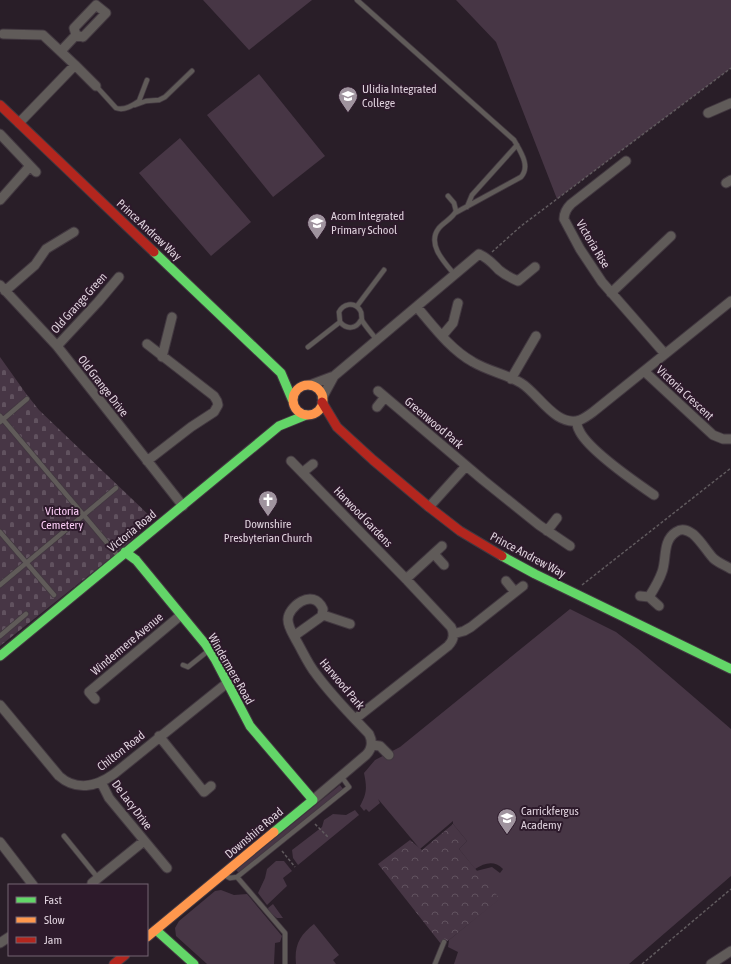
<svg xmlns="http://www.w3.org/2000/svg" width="731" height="964" viewBox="0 0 731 964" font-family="'Asap Condensed',sans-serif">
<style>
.green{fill:#473645}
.cemetery{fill:url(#cemetery-stones)}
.park{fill:url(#park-crowns)}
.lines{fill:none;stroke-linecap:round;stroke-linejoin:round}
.lane-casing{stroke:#423840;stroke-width:6}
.street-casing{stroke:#423840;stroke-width:11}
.fast-casing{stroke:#423840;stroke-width:11}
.slow-casing{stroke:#423840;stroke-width:11}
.jam-casing{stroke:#423840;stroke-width:11}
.path{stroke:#605a5e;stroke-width:1.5;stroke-dasharray:3 2;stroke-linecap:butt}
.lane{stroke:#605b59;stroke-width:4.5}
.street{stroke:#605b59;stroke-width:9}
.fast{stroke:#63d668;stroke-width:9}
.slow{stroke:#ff974d;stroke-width:9}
.jam{stroke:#b3261e;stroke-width:9}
.labels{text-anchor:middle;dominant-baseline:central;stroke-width:4;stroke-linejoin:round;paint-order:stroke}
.poi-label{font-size:12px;fill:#dfd2dd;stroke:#2d1a2b;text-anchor:start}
.street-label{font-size:12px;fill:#dfd2dd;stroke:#2d1a2b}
.park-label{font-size:12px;fill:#fbcdf6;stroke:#2d1a2b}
</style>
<defs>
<pattern id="cemetery-stones" width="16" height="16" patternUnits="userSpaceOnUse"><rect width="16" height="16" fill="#473645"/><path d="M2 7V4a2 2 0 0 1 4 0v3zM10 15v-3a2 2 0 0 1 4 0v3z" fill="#61525f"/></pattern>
<pattern id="park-crowns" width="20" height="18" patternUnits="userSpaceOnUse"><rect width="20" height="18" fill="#473645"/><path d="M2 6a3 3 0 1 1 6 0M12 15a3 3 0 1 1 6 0" fill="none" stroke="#61525f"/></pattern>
</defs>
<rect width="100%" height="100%" fill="#291e28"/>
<path class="green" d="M203,0H312L249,50Z
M456,0H731V68L557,199L496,42Z
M259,74L325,156L273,197L207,115Z
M180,138L251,222L211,256L139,173Z
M570,609L616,632L638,649L731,729V876L629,964H454L458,952L448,947L449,940L499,899L476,871L492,867L500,873L503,869C494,860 485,863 475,869L459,849L467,841L453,824V821L420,849L378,799L380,803L369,812L366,809L364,811L360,806C367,793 367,788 364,773L375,760L400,747Z
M340,785L343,789L241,872H238L236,870Z
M355,810L359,815L298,865L293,858L292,850L322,827L324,820L333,814L346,815Z
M276,861H284L292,871L283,878L287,886L267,905L258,893L265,878L267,869Z
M221,890L234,895L247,894L282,936L280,942L275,943L274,964H207L176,936L175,928L179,921L215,891Z
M273,904L283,918H277L269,912L268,908Z
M314,924L339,955L333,960L336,964H296C294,945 300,935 314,924Z"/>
<path class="cemetery" d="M0,357L27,395L39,410L153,519L122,549L0,646Z"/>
<path class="park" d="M453,824L467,841L459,849L500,899L449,940L441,944L378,864L410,840L422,850Z"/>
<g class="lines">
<defs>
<path id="lane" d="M357,0L514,140C520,151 531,166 521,177L455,213
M96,86L116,108C124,111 132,106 139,101L147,80
M135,105L146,101L159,100L165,97L192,71
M448,196L454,203L456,211C453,218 444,222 439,228C426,244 445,263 455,275
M467,207L472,195L517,145
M357,306L384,270
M361,320C356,329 347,330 340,322L339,312C343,304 354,301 360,310C363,314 360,318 363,322C367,328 372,334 377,340
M308,347L340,322
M0,416L119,557
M0,422L27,399
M0,532L54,595
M0,585L116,488
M0,636L26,614
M183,665L188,667L208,651
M64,836L98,878
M224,875L230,878L237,877L349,787L341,776
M237,877L285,933V964
M435,964L444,942"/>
<path id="street" d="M3,34L43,35L75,65L19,123
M61,51L76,35L83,37L106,13L96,5L74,28L76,35
M75,65L96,86
M708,113L731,103
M0,134L36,172
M626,161L571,204C566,209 564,213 564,219L580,249L602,282L665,354
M726,183L731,180
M0,200L30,166
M0,285L57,346L183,506
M5,291L35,265L46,249L74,232
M611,293L671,236
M417,307C434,327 450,349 473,362C488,371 506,374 521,383C538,393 556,428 580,420C585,418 589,415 593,412L731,301
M442,336L453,323L458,303
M57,346L98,302L119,277
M162,357L172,317
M644,371L713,435L723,439H731
M511,379L536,336
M310,385L334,376L479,254C488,258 492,263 499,270C505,275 511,278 518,281L535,267
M378,391L483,480L539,525L570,546
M322,398L334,376
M377,407L385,397
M577,421C577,424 577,427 579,430C587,449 635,482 654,495
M147,461L191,427L214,412L218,405L217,401L214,396L147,344
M291,461L406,579L451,627C455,634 454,640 448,646L355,719
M303,472L313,464
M429,507L466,466
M547,531L557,518
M434,554L444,565
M406,579L442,546
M506,581L515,592
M640,596L649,597L659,606
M649,597C654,589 659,581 662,572C667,559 662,541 676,532C682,528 687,530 693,534C701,541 706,550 713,558C718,563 725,565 731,569
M323,615L350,624
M453,634L464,631L471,627L523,586
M294,636L322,616L323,609C313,586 287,608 288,620C288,627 293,634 296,640C303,652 308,664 316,674C332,696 351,715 369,734C373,742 372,749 366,755L313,800
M95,699L89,692L181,615
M0,705L59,776C76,791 96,787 114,774L227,683
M159,736L204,792L211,786
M372,745L380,746L389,755
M101,782L109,798L167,868
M0,842L33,885
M92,883L144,841
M0,943L9,937
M711,964L731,951"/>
<path id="fast" d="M154,252L281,373L292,399
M125,552L136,560L206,645L215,659L250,726L313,800L274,832
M502,556L535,574L731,669
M0,656L279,426L306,415
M156,930L194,964"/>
<path id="slow" d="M293 400a15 15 0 1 1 30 0a15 15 0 1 1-30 0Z
M147,937L274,832"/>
<path id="jam" d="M0,105L154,252
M322,402L337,427L373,460L429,507L460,531L502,556
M114,964L125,955"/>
</defs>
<use href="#lane" class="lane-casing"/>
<use href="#street" class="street-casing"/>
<use href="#fast" class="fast-casing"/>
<use href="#slow" class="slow-casing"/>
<use href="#jam" class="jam-casing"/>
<path class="path" d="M492,252L521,226L731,68
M582,585L731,468
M315,824L328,837
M282,851L295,867
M642,964L731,889"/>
<use href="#lane" class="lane"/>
<use href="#street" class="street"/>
<use href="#fast" class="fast"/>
<use href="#slow" class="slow"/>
<use href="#jam" class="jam"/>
</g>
<defs>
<symbol id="university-pin" viewBox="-11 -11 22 30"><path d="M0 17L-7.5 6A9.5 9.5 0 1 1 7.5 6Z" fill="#9f939e" stroke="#2d1a2b"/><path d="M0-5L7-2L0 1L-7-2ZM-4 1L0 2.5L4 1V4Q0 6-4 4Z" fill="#fff"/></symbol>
<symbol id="school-pin" viewBox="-11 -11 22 30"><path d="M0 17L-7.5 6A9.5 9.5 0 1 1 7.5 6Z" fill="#9f939e" stroke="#2d1a2b"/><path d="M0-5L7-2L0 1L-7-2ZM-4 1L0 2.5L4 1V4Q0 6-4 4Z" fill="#fff"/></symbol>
<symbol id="church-pin" viewBox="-11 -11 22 30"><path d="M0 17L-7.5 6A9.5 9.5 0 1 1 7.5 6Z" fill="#9f939e" stroke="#2d1a2b"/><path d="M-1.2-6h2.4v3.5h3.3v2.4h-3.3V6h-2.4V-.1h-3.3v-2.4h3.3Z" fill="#fff"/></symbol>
</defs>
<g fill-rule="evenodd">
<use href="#university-pin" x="337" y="85" width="22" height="30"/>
<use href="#school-pin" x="306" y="212" width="22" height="30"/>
<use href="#church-pin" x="257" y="489" width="22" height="30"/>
<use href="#school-pin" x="496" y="807" width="22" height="30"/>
</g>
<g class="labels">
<g class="poi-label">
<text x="362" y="89">Ulidia Integrated<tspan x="362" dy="14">College</tspan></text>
<text x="331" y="216">Acorn Integrated<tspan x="331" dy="14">Primary School</tspan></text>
<text x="268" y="524" text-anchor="middle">Downshire<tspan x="268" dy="14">Presbyterian Church</tspan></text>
<text x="521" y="811">Carrickfergus<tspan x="521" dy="14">Academy</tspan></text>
</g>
<g class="street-label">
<text transform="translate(149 230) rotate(43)">Prince Andrew Way</text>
<text transform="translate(593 244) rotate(59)">Victoria Rise</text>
<text transform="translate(79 303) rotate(-48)">Old Grange Green</text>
<text transform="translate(103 386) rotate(52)">Old Grange Drive</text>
<text transform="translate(685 393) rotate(43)">Victoria Crescent</text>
<text transform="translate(434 423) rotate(40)">Greenwood Park</text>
<text transform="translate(363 517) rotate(46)">Harwood Gardens</text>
<text transform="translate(132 531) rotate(-39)">Victoria Road</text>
<text transform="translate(528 555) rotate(28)">Prince Andrew Way</text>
<text transform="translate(127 644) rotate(-40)">Windermere Avenue</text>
<text transform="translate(231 669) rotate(60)">Windermere Road</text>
<text transform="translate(342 684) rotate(50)">Harwood Park</text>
<text transform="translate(121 751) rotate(-38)">Chilton Road</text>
<text transform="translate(132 805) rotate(53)">De Lacy Drive</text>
<text transform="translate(254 833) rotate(-40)">Downshire Road</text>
</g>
<g class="park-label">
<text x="62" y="511">Victoria<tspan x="62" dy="14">Cemetery</tspan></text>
</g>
</g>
<rect x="8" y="884" width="140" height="72" fill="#2d1a2b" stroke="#746472"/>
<rect x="16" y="897" width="20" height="6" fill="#63d668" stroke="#746472"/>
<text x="44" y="904" font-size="12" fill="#dfd2dd">Fast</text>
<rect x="16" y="917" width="20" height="6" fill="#ff974d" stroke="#746472"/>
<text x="44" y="924" font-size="12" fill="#dfd2dd">Slow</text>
<rect x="16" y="937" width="20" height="6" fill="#b3261e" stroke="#746472"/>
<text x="44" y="944" font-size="12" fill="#dfd2dd">Jam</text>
</svg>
